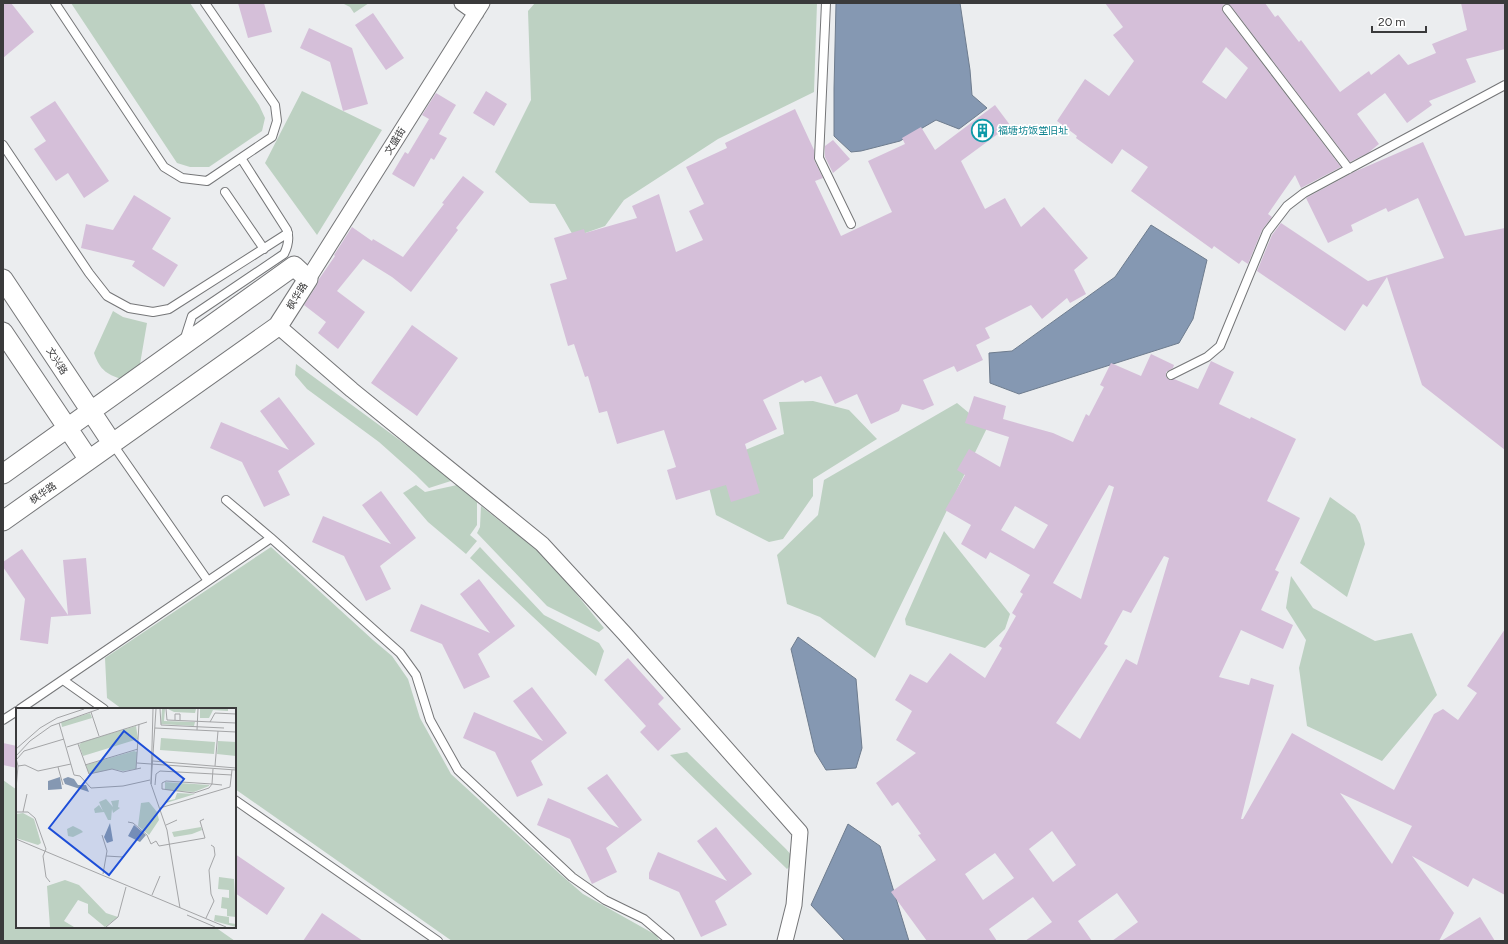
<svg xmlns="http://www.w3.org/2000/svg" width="1508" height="944" viewBox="0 0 1508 944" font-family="Figtree,'Noto Sans SC',sans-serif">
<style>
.green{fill:#bdd1c2}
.water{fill:#8598b2;stroke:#6e7c8e}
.building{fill:#d5bfd9;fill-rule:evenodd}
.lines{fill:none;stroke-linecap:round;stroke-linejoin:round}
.service-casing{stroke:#757678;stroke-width:10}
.minor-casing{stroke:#757678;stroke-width:17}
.tertiary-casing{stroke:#757678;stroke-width:21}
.service{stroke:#fff;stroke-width:8}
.minor{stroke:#fff;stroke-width:15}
.tertiary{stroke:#fff;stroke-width:19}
.labels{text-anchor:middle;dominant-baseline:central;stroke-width:3.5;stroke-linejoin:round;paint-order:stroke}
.culture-label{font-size:10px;fill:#0d838f;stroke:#fff;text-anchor:start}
.street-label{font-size:10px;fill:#3a3a3b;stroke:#fff}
.inset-road{fill:none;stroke:#a4a5a7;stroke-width:1}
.view{fill:#1d4ed8;fill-opacity:0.15;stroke:#1d4ed8;stroke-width:2}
.inset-edge{fill:none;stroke:#3a3a3b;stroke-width:2}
</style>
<rect width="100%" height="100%" fill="#ebedef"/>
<path class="green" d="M71,3H190L259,105L265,118L262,131L209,167H190L177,163Z
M342,3H369L354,13L350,7Z
M535,3H817L814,92L718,139L624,200L605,226L574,237L555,204L530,203L495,172L531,100L528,11Z
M302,91L382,130L317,235L265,163Z
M113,311L123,317L147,323L139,370L125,380C108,375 100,371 94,353Z
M296,364L454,480L429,488L416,475L379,442L307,389L295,375Z
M813,401L849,410L877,439L813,479V496L783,539L769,542L716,515L704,467L784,434L779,402Z
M957,403L987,428L875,658L820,617L787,604L777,555L818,515L824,480Z
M416,485L425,492L457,485L477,502V525L470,535L477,541L466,554L428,522L403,493Z
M1330,497L1355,515L1360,524L1365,544L1347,597L1300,563Z
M481,506L548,559L604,628L599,632L547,606L477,533L480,527Z
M944,531L1010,614L1005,629L985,648L906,625L905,619Z
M271,547L373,640L392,656L408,679L420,718L451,774L560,874L583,894L656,935L660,941H452L235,789V709H122L107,698L105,658Z
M480,547L544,615L599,643L604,651L596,676L470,558Z
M1291,576L1313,608L1375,641L1412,633L1437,695L1382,761L1307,726L1299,668L1306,640L1286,608Z
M687,752L786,849L792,856L793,863L787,869L670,755Z
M3,780L17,790V927H215L235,941H3Z"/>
<path class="water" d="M836,3H960L970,70L972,95L987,108L959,129L936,120L900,141L861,151L851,152L834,136V89Z
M1151,225L1207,260L1193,319L1179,343L1019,394L990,383L989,353L1012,351L1115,277Z
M798,637L856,679L862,748L856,768L826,770L815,752L791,649Z
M848,824L880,846L909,941H845L811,905Z"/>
<path class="building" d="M3,3H11L34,32L3,58Z
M238,3H264L272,32L248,38Z
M1105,3H1265L1275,17L1278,15L1299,42L1301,40L1340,92L1369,71L1371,75L1399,54L1408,65L1436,53L1432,44L1467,30L1461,3H1505V49L1466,59L1476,82L1429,101L1432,105L1407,123L1385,93L1357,114L1379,144L1368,153L1350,162L1231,6L1227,4L1223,5L1222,9L1223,12L1341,167L1301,188L1295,175L1268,214L1272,217L1262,230L1248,264L1242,260L1239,264L1214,246L1212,249L1131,191L1148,167L1122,149L1112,164L1076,138L1077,136L1057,121L1085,79L1109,96L1134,61L1113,35L1123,27ZM1226,47L1248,68L1226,99L1202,82Z
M373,13L404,58L386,70L355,25Z
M309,28L352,48L368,104L343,111L330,62L300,48Z
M486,91L507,104L494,126L473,113Z
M436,93L456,105L439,134L447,138L434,160L431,158L414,187L392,174L405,152L408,154L429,119L422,115Z
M55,101L109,181L84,198L68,173L56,181L34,149L46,141L30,117Z
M995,105L1010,125L961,161L985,209L1005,198L1021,227L1044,207L1088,258L1074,270L1086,294L1070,303L1067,298L1042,319L1031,305L985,328L990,338L976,345L983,360L957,372L954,366L923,380L934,405L923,410L902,404L899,411L871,424L857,394L835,404L821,376L805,383L803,380L763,400L777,429L745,444L760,493L731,502L726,485L676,500L667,470L676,467L664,430L617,444L607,411L599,413L588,376L585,377L574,344L568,346L550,284L567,279L554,238L584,229L585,233L637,218L632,206L659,194L676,252L703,240L689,211L704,204L686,167L727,148L725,143L795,109L814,150V160L823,178L815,181L841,236L892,212L868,161L905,144L902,138L921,127L935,150Z
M833,140L850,159L833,173L825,157V146Z
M1423,142L1465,236L1505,228V450L1422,385L1387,277L1367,307L1363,304L1345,331L1257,271L1272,235L1281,223L1368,281L1444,258L1418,198L1388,212L1386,208L1351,225L1353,231L1328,243L1306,198L1354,172Z
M463,176L484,192L456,228L458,230L411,292L392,277L363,259L337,291L365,312L338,349L318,333L326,322L304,305L317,285L319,279L335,256L334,255L352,227L372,241L373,239L403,257L444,204L442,203Z
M134,195L171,218L152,249L178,265L164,287L132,266L135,261L81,248L86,224L113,230Z
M412,325L458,358L417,416L371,383Z
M1151,354L1174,365L1173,368L1166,372V377L1168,379H1174L1198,389L1211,361L1234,372L1219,404L1250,419L1251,417L1296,439L1267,501L1300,518L1275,570L1279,572L1261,610L1293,625L1283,649L1241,630L1219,677L1249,685L1251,678L1274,685L1241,819H1243L1292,733L1394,790L1434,714L1443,709L1458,720L1477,693L1467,686L1505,629V895L1473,878L1468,887L1412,856L1454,913L1439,941H1112L1138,922L1117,893L1078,921L1092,941H1025L1052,922L1033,897L989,929L997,941H927L891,892L936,860L918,835L921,834L898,802L892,806L876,783L916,753L896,740L912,711L895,700L910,674L927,683L950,653L985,678L1002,648L999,646L1016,616L1012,613L1023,594L1020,592L1030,575L990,552L986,559L961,544L971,525L945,510L965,475L957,470L969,449L1000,467L1009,437L965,423L974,396L1006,406L1003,419L1053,433L1073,442L1086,414L1089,416L1104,387L1100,385L1111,363L1141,376ZM1109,485L1114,487L1081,599L1053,583ZM1015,506L1048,525L1034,549L1001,530ZM1164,556L1169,558L1137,665L1126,659L1080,739L1056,723L1108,646L1104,644L1123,610L1131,613ZM1340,793L1412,826L1392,864ZM1052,831L1076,865L1053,882L1029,849ZM995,853L1014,878L983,900L965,874Z
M279,397L315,444L278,471L290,495L264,507L242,462L210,448L221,422L289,450L260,411Z
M381,491L416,538L380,566L391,589L366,601L344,556L312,542L323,516L391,544L362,505Z
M22,549L68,615L63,560L86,558L91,614L51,617L48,644L20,640L25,599L3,567V562Z
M479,579L515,626L478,654L490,677L464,689L442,644L410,631L421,604L490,633L460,594Z
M628,658L664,698L658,704L681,729L658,751L640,732L646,726L604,680Z
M532,687L567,733L531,761L543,785L517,797L495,752L463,738L474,712L543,741L513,701Z
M3,743L17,746V768L3,765Z
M607,774L642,820L606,848L617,872L592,884L570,839L537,825L548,798L619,828L587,788Z
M716,827L752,874L715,901L727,925L701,937L679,892L649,879V873L658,852L727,881L697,841Z
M235,854L285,888L267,915L235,893Z
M322,913L363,941H303Z
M1480,917L1495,941H1441Z"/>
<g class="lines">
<defs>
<path id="service" d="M55,3L164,167L182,178L207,181L272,137L277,121L275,105L205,3
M826,3L819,158L851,224
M1227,9L1349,169
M3,145L89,273L107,296L129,308L153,312L169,309L288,233
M225,192L264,249
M184,341L192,316L284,254C288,246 290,239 287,230L241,158
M1171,375L1207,357L1220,346L1267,232L1287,206L1304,193L1505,85
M112,443L208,581
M226,500L271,538L400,653L416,675L430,720L458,770L572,877L605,900L644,919L670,941
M63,680L104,709
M20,709L271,538
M3,720L17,711
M235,800L438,941"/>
<path id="minor" d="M462,3L476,13
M308,279L482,3
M278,326L352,390L542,544L625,634L800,832L794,905L785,941"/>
<path id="tertiary" d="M3,279L112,443
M3,332L89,460
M3,474L294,266L308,279L278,326L3,521"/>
</defs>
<use href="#service" class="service-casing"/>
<use href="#minor" class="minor-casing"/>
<use href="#tertiary" class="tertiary-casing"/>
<use href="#service" class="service"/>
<use href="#minor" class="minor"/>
<use href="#tertiary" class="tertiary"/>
</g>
<defs>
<symbol id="building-ring" viewBox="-11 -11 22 22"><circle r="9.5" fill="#fff" stroke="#0f9aa8" stroke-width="1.5"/><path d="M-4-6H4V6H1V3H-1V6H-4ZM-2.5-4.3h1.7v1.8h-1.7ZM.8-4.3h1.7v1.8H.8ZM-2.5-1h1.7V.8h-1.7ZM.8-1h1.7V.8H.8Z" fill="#0f9aa8"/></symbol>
</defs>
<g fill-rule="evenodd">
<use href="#building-ring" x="970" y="118" width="25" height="25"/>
</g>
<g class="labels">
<g class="culture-label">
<text x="998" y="130">福塘坊饭堂旧址</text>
</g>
<g class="street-label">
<text transform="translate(395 141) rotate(-58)">文盛街</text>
<text transform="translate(297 296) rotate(-58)">枫华路</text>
<text transform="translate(57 361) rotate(57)">文兴路</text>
<text transform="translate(43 493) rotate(-35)">枫华路</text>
</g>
</g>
<g transform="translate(16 708)">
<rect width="220" height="220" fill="#ebedef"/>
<path d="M146,1H149L148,13L179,14L178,18L145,16ZM152,1H180L179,5L158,4ZM184,1H212V3L197,2L193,10H184ZM74,5L76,10L46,19L45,14ZM120,18L122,31L67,48L63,37L66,34ZM145,30L199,34L198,46L144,42ZM202,33L220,34V48L201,46ZM118,43L121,44L120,61L107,63L96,61L74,66L72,64L70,57ZM149,74L193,77V78L178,84L149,82ZM161,85L179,86L150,95V93L159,91ZM90,91L97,99L95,93L103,92L102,99L104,100L97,105L96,101L95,112H92L88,104L79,105L78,101L83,97L87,103L83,94ZM133,94L141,104L143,112L133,127L122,118L125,95ZM7,105L18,111L25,135L22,137L0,130V106ZM57,118L65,122L67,124L57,129L52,128L51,121ZM185,119L186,122L176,126L158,129L156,124ZM203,169L218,171L220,209L211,208V201L205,200L206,189L213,190V182L202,181ZM49,172L63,177L90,205L102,209L89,219L72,205V196L62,192L48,213L58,219H34L31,178ZM199,207L213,209V215L220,216V219L198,213Z" fill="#bdd1c2"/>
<path d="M44,69L46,81L32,82V73ZM52,69L58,71L62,77H70L73,84L49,76L47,71ZM94,115L97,133L91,135L88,129ZM118,117L130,127L124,134L112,128Z" fill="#8598b2"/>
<path class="inset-road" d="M137,1L135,76L140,1M144,1L145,17L208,20M150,1L151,12L220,15M75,4L83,28M159,12V6H164V12M194,14L199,5L220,6M43,15L58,67L64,68L75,80L107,78L134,72M139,20L220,24M181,22L182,1M62,36L73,66L96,61L107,64L125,60M51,39L131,14M0,41L24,20L41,10L68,1M0,48L14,33L35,18L83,1M0,50L2,58L0,81M1,51L8,43L48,31M137,53L220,60M121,55L220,62M69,57L122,41M2,58L9,57L22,63L55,56M199,58L202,23M42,59L47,77M120,61L123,16M197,61L196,76L193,80L178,85L146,81V75L150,73L196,76L206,77M135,76L151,122L164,200M139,77L140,66L144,63L216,67M144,100L214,79L216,62M0,104H12L19,110L30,141L27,148L30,169L34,174M7,104L11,86M112,114L117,115L131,127L135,136L140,133L143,138L189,130L184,113L188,111M150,117L161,112M86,127L91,143L87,166M0,131L210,219M90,148L107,149M136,187L144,168M171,207L199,219M190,210L198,193L195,186L193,162L199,147L198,139L195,137M90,219L102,209L110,179"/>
<path class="view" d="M108,23L168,71L93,167L33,120Z"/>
<rect width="220" height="220" class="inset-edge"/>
</g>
<rect width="1508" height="944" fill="none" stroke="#3a3a3b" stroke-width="8"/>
<path d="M1372 26v6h54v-6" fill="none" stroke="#3a3a3b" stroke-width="2"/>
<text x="1378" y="26" font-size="12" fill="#3a3a3b" stroke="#ffffff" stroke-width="3" paint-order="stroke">20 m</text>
</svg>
